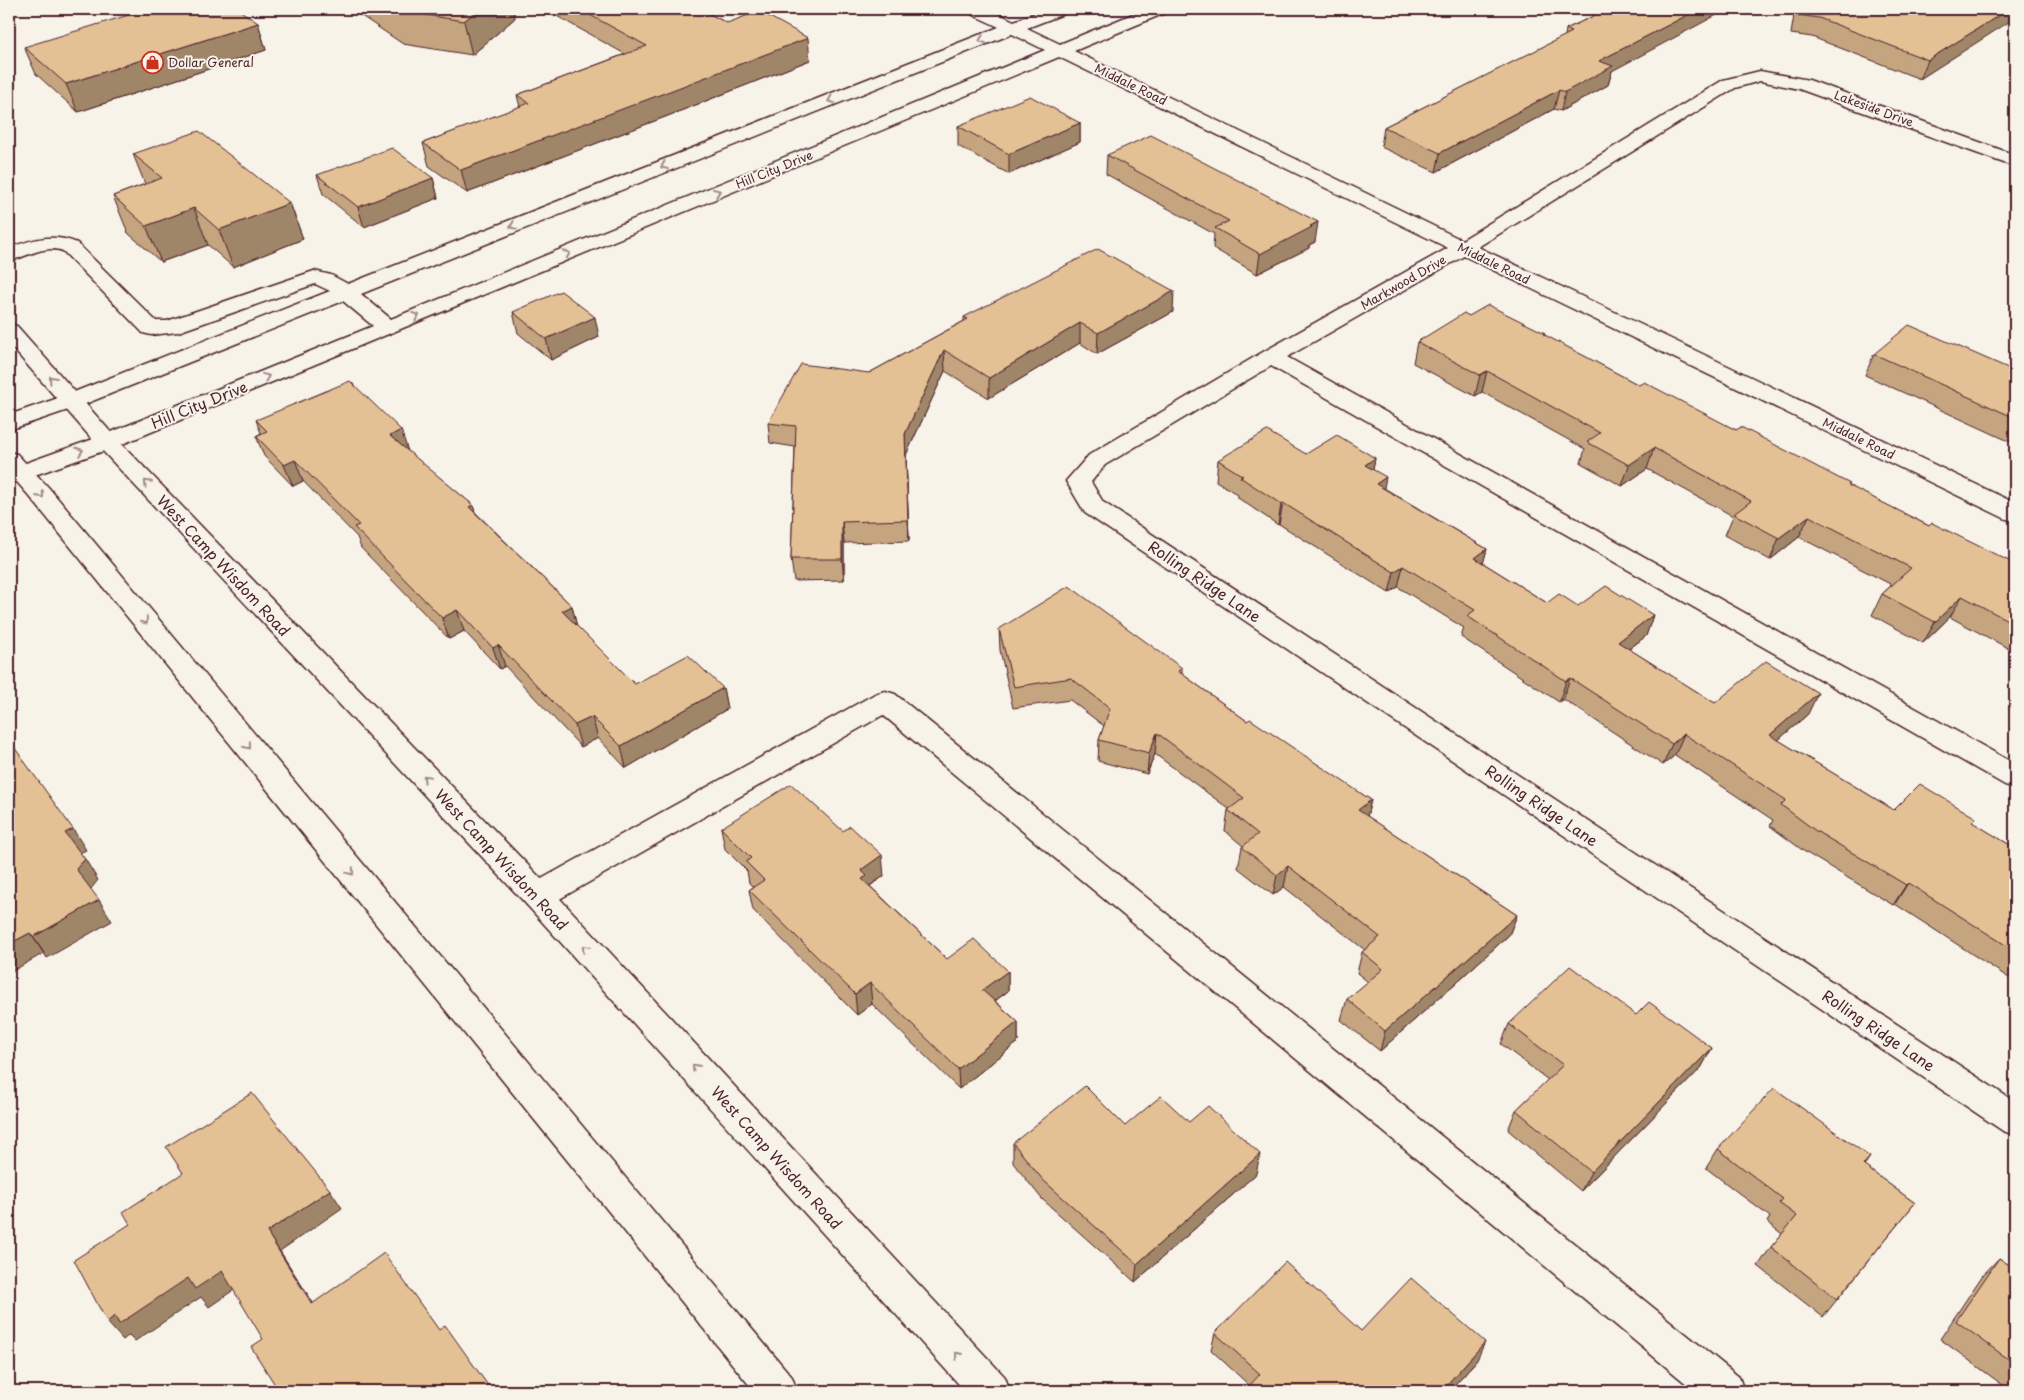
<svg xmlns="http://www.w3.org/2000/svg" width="2024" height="1400" viewBox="0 0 2024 1400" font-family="'Playpen Sans',sans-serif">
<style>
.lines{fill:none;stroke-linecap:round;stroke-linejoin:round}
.minor-casing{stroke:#4a1f2b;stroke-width:3}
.major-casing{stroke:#4a1f2b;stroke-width:3}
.minor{fill:#f7f3e8;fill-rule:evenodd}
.major{fill:#f7f3e8;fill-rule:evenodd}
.wall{fill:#c4a580;stroke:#4a1f2b}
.shaded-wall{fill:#a08668;stroke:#4a1f2b}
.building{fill:#e4c095;stroke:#4a1f2b}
.oneway{stroke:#a0898a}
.labels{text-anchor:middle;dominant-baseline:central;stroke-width:4;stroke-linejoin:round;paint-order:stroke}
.far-poi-label{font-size:12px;fill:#4a1f2b;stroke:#f7f3e8;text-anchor:start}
.far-street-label{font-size:12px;fill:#4a1f2b;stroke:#f7f3e8}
.street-label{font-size:15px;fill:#4a1f2b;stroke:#f7f3e8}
</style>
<rect width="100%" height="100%" fill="#f7f3e8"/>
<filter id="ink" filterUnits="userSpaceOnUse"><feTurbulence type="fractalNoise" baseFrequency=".02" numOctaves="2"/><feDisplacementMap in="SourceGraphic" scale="10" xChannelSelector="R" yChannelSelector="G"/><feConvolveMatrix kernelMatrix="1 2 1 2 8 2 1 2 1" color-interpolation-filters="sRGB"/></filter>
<g filter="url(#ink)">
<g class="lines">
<defs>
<path id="minor" d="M967,9H988L1014,21L1046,9H1068L1066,13L1027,28L1060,44L1145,9H1167L1165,13L1074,51L1462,240L1723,80L1760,71L1809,80L2015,155V167L1799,89L1760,81L1735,88L1478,247L2015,503V521L2006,519L1464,256L1287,357L2015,764V788L2005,785L1271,366L1105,465L1091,482L1103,502L2015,1102V1135L2003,1131L1085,513L1066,481L1089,455L1263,352L1448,248L1059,57L115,447L9,484V469L99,437L373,326L343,301L80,406L9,430V415L64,396L330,291L315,284L178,332L151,335L143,333L63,251C44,244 27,257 9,261V248C32,239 53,233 77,243L156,321H167L314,271L331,275L348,284L999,27L969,13ZM1012,34L1045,50L391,319L361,294Z
M885,691L895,694L1739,1377L1744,1391H1695L883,715L549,905L538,908L527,905L523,896L527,887L875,694Z"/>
<path id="major" d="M9,324L17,326L115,437L549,887L1005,1377L1010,1391H965L527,905L99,447L9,344Z
M9,452L17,454L49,488L792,1377L797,1391H754L31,498L9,473Z"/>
</defs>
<use href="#minor" class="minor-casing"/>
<use href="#major" class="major-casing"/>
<use href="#minor" class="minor"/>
<use href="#major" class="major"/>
</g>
<path class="wall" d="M351,9H513L515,18L472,55L403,44Z
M544,9H700L727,23L810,60L665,117L467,193L429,166L423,143L520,107L517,95L625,54Z
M1608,9L1612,71L1608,85L1561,111L1554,109L1436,172L1381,147L1384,127L1565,36L1566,29Z
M1795,9H2015L1920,79L1812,37L1791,34Z
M258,23L266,50L78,112L36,74L24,47Z
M1080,123V142L1009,174L958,146V126Z
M133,154L290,203L303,239L233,267L208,245L161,262L128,233L113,196L145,184Z
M1107,155L1315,242L1309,245V248L1257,274L1213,248L1214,234L1106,174Z
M317,175L433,178L438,198L364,227L323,194Z
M513,312L599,337L551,360L518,333Z
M1173,312L1097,354L1080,343L989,398L945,371L906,455L909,541L844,543V580L794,581L791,559L795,447L770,443L768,423L869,373L964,321V317Z
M1469,316L1545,333L1544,335L1639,385L1736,430L1929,526L2015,564V652L1950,617L1923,643L1872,615L1882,594L1892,585L1799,537L1770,560L1725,535L1733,516L1647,469L1622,486L1581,463L1585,449L1482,392L1475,396L1413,363L1417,342Z
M1874,354L2015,371V444L1865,375Z
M256,420L407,451L473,505L475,512L572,606L577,627L635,684L723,688L727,709L626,768L598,738L581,747L505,666L500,669L464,631L449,639L361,548L357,537L303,481L293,486L264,456L256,436L261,433Z
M1306,454L1375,458L1373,470L1384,488L1487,549L1483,563L1547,603L1653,615L1646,636L1629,649L1715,703L1808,714L1778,740L1894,810L1973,823L2015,848V971L2009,978L1895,904L1893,905L1805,852L1770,826L1773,820L1675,755L1663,765L1563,699L1559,702L1461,637L1464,628L1398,587L1389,593L1279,524L1278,525L1238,498V495L1216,481L1218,460Z
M999,629L1182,668V674L1247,721L1371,800L1367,816L1517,915L1509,935L1380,1051L1341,1020L1347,999L1368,982L1357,973L1362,952L1365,950L1284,887L1273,895L1238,868L1242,847L1243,846L1225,831L1228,810L1229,809L1155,754L1147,774L1098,761L1099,740L1104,726L1070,700L1013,708L1000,650Z
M721,828L884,876L870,886L947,959L1008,971V991L995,1001L1018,1022V1042L959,1089L872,1004L857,1015L753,910L749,890L753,887L749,883L747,871L725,849Z
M1636,1015L1712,1048L1701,1068L1581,1191L1508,1130L1516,1110L1548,1080L1501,1044L1509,1024Z
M1125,1126L1256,1174L1135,1282L1042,1199L1013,1163V1143Z
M1718,1149L1870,1157L1864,1166L1915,1203L1823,1317L1758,1266L1771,1247L1782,1234L1767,1222L1770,1217L1706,1168Z
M1999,1258L2015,1269V1391H2011L1940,1339L1982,1276Z
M1361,1331L1477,1360L1449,1391H1248L1250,1386L1211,1350L1215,1333Z"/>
<path class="shaded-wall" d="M479,9H513L515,18L472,55L464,21Z
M1699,9H1728L1612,71L1608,85L1561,111L1565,92L1599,61Z
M2009,9H2015V18L1920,79L1928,60Z
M258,23L266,50L78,112L66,84Z
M808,38L810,60L665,117L467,193L461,170Z
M1559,90L1554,109L1436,172L1440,153Z
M1080,123V142L1009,174V154Z
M433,178L438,198L364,227L358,207Z
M290,203L303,239L233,267L219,230Z
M194,208L208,245L161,262L146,226Z
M1318,222L1315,242L1309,245V248L1257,274L1260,254Z
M1174,291L1173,312L1097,354L1098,333Z
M595,317L599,337L551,360L546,339Z
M1080,323V343L989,398V378Z
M944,350L945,371L906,455L909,541L905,434Z
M1487,371L1482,392L1475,396L1480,375Z
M401,430L408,451L390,436Z
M1654,448L1647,469L1622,486L1629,465Z
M1375,458L1371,479L1365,465Z
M295,460L303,481L293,486L284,465Z
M1386,477L1382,498L1376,484Z
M1283,503L1279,524L1278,525L1281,504Z
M473,505L479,526L469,507Z
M1809,516L1799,537L1770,560L1779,538Z
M842,522L844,543V580L842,559Z
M1487,549L1481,571L1475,558Z
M1403,566L1398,587L1389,593L1394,572Z
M1962,596L1950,617L1923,643L1935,622Z
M572,606L577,627L562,611Z
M457,610L464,631L449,639L442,618Z
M1653,615L1646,636L1610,663L1618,642Z
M498,645L505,666L500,669L493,648Z
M1570,678L1563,699L1559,702L1566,681Z
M723,688L727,709L626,768L621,746Z
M1818,693L1808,714L1760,756L1770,735Z
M592,717L598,738L581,747L575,725Z
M1157,733L1155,754L1147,774L1149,753Z
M1684,734L1675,755L1663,765L1672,744Z
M1371,800L1366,821L1358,810Z
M73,829L86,850L78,854L65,833Z
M882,855L884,876L868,887L865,900L861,870Z
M85,859L98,880L90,890L76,869Z
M1288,866L1284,887L1273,895L1277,875Z
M1908,883L1895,904L1893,905L1906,885Z
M99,900L112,921L47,958L33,937Z
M1517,915L1509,935L1380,1051L1385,1031Z
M30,933L44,953L9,973V944Z
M1008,971V991L983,1010L982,990Z
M870,983L872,1004L857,1015L855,994Z
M1018,1022V1042L959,1089L958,1069Z
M1712,1048L1701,1068L1581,1191L1591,1172Z
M1260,1154L1256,1174L1135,1282L1137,1264Z
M330,1190L342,1208L280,1251L325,1322L267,1232Z
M222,1271L235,1289L209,1307L201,1297L135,1341L129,1335L123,1340L107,1322L115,1316L188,1278Z
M1485,1342L1477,1360L1449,1391H1441Z"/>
<path class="building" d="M148,9H238L258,23L66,84L24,47Z
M392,9H479L464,21L394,10Z
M579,9H700L727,23L759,11L808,38L662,94L461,170L423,143L529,103L517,95L647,46Z
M1608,9H1699L1599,61L1613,66L1565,92L1559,90L1440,153L1384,127L1572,32L1566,29Z
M1798,9H2009L1928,60L1819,18L1798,15Z
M1030,96L1080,123L1009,154L958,126Z
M199,131L290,203L219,230L194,208L146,226L113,196L162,178L133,154Z
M1151,135L1318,222L1310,226L1312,227L1260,254L1215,228L1229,221L1107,155Z
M392,148L433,178L358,207L317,175Z
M1098,249L1174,291L1098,333L1080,323L989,378L944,350L905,434L908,520L842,522V559H791L796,426L768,423L801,364L869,373L968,319L964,317Z
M561,291L595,317L546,339L513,312Z
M1488,305L1545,333L1543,334L1639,385L1644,382L1736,430L1741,427L1850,484L1848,485L1929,526L1932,523L2015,564V624L1962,596L1935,622L1882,594L1911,568L1809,516L1779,538L1734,514L1751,501L1654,448L1629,465L1587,442L1600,433L1487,371L1480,375L1417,342L1464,313L1469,316Z
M1909,325L2015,371V418L1874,354Z
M350,381L401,430L390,436L473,505L469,507L572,606L562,611L635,684L688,655L723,688L621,746L592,717L575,725L498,645L493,648L457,610L442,618L354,527L359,525L295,460L284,465L256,436L267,431L256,420Z
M1267,431L1306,454L1337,435L1375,458L1365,465L1386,477L1376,484L1487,549L1475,558L1547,603L1559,594L1578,606L1606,586L1653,615L1618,642L1715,703L1766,661L1818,693L1770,735L1894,810L1920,784L1976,818L1972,822L2015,848V951L1908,883L1906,885L1816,831L1781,805L1786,800L1684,734L1672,744L1570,678L1566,681L1467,616L1475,610L1403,566L1394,572L1283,503L1281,504L1240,477L1243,476L1218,460Z
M1069,586L1182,668L1178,671L1247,721L1250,719L1371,800L1358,810L1517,915L1385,1031L1347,999L1383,969L1362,952L1380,937L1288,866L1277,875L1242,847L1258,834L1228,810L1244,798L1157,733L1149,753L1099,740L1110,708L1071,678L1014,687L999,629Z
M9,740L73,829L65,833L85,859L76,869L99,900L33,937L30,933L9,944Z
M791,784L843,831L850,826L882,855L861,870L867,876L862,879L947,959L974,939L1008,971L982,990L1018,1022L958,1069L870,983L855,994L749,890L764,880L746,862L751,858L721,828Z
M1570,966L1636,1015L1649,1002L1712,1048L1591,1172L1516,1110L1563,1065L1509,1024Z
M1085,1086L1125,1126L1161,1096L1189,1122L1208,1106L1260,1154L1137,1264L1043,1180L1013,1143Z
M1774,1088L1870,1157L1863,1165L1915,1203L1837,1299L1771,1247L1797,1216L1779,1203L1783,1199L1718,1149Z
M252,1093L330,1190L267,1232L312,1304L384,1253L439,1330L445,1325L492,1391H279L251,1347L263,1339L222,1271L195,1289L188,1278L119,1324L115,1316L107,1322L74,1260L130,1224L123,1212L183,1173L166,1147Z
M1999,1258L2015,1269V1364L1956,1321Z
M1285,1262L1361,1331L1411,1278L1485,1342L1441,1391H1257L1250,1385L1260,1374L1215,1333Z"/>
<defs><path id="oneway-chevron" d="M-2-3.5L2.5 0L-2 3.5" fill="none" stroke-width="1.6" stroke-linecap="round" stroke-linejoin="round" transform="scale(1.25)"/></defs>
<g class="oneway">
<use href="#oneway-chevron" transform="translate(982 40) rotate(158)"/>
<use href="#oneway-chevron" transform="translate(831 100) rotate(158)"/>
<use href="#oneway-chevron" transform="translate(664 166) rotate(158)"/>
<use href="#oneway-chevron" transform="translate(717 192) rotate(-22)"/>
<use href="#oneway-chevron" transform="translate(513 226) rotate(158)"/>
<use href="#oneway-chevron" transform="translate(567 254) rotate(-22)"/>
<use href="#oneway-chevron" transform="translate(416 316) rotate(-22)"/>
<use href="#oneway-chevron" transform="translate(266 377) rotate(-22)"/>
<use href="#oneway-chevron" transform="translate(52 379) rotate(-132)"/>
<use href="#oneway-chevron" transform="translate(80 451) rotate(-20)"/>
<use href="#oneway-chevron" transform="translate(147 483) rotate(-133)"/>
<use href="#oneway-chevron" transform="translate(41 495) rotate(49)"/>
<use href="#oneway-chevron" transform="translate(145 621) rotate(51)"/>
<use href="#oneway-chevron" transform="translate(248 746) rotate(51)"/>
<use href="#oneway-chevron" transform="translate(426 778) rotate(-134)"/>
<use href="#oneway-chevron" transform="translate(351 872) rotate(51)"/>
<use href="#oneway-chevron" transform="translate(585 948) rotate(-132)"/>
<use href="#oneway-chevron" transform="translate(695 1067) rotate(-132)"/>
<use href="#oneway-chevron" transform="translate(958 1355) rotate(-132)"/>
</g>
</g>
<defs>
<symbol id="shop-ring" viewBox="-11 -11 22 22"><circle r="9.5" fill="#f7f3e8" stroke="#c8321e" stroke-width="1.5"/><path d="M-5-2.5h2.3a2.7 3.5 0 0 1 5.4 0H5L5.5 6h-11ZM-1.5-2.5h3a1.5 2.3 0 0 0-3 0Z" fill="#c8321e"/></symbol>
</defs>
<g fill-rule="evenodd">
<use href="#shop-ring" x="140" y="50" width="25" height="25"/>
</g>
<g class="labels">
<g class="far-poi-label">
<text x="168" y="62">Dollar General</text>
</g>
<g class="far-street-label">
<text transform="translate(1131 84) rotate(26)">Middale Road</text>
<text transform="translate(1874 108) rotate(20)">Lakeside Drive</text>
<text transform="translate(774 169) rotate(-22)">Hill City Drive</text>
<text transform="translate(1494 263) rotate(26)">Middale Road</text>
<text transform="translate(1403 282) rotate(-30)">Markwood Drive</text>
<text transform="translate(1859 438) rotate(26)">Middale Road</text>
</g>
<g class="street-label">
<text transform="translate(199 404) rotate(-22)">Hill City Drive</text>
<text transform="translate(224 565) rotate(47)">West Camp Wisdom Road</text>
<text transform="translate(1205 581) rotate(34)">Rolling Ridge Lane</text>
<text transform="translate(1542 805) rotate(34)">Rolling Ridge Lane</text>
<text transform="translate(502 859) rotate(47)">West Camp Wisdom Road</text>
<text transform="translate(1879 1030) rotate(34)">Rolling Ridge Lane</text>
<text transform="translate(777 1157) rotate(48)">West Camp Wisdom Road</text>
</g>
</g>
<rect width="2024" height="1400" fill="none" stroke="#f7f3e8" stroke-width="30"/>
<rect x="15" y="15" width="1994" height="1370" fill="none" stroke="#4a1f2b" stroke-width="2" filter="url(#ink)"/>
</svg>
